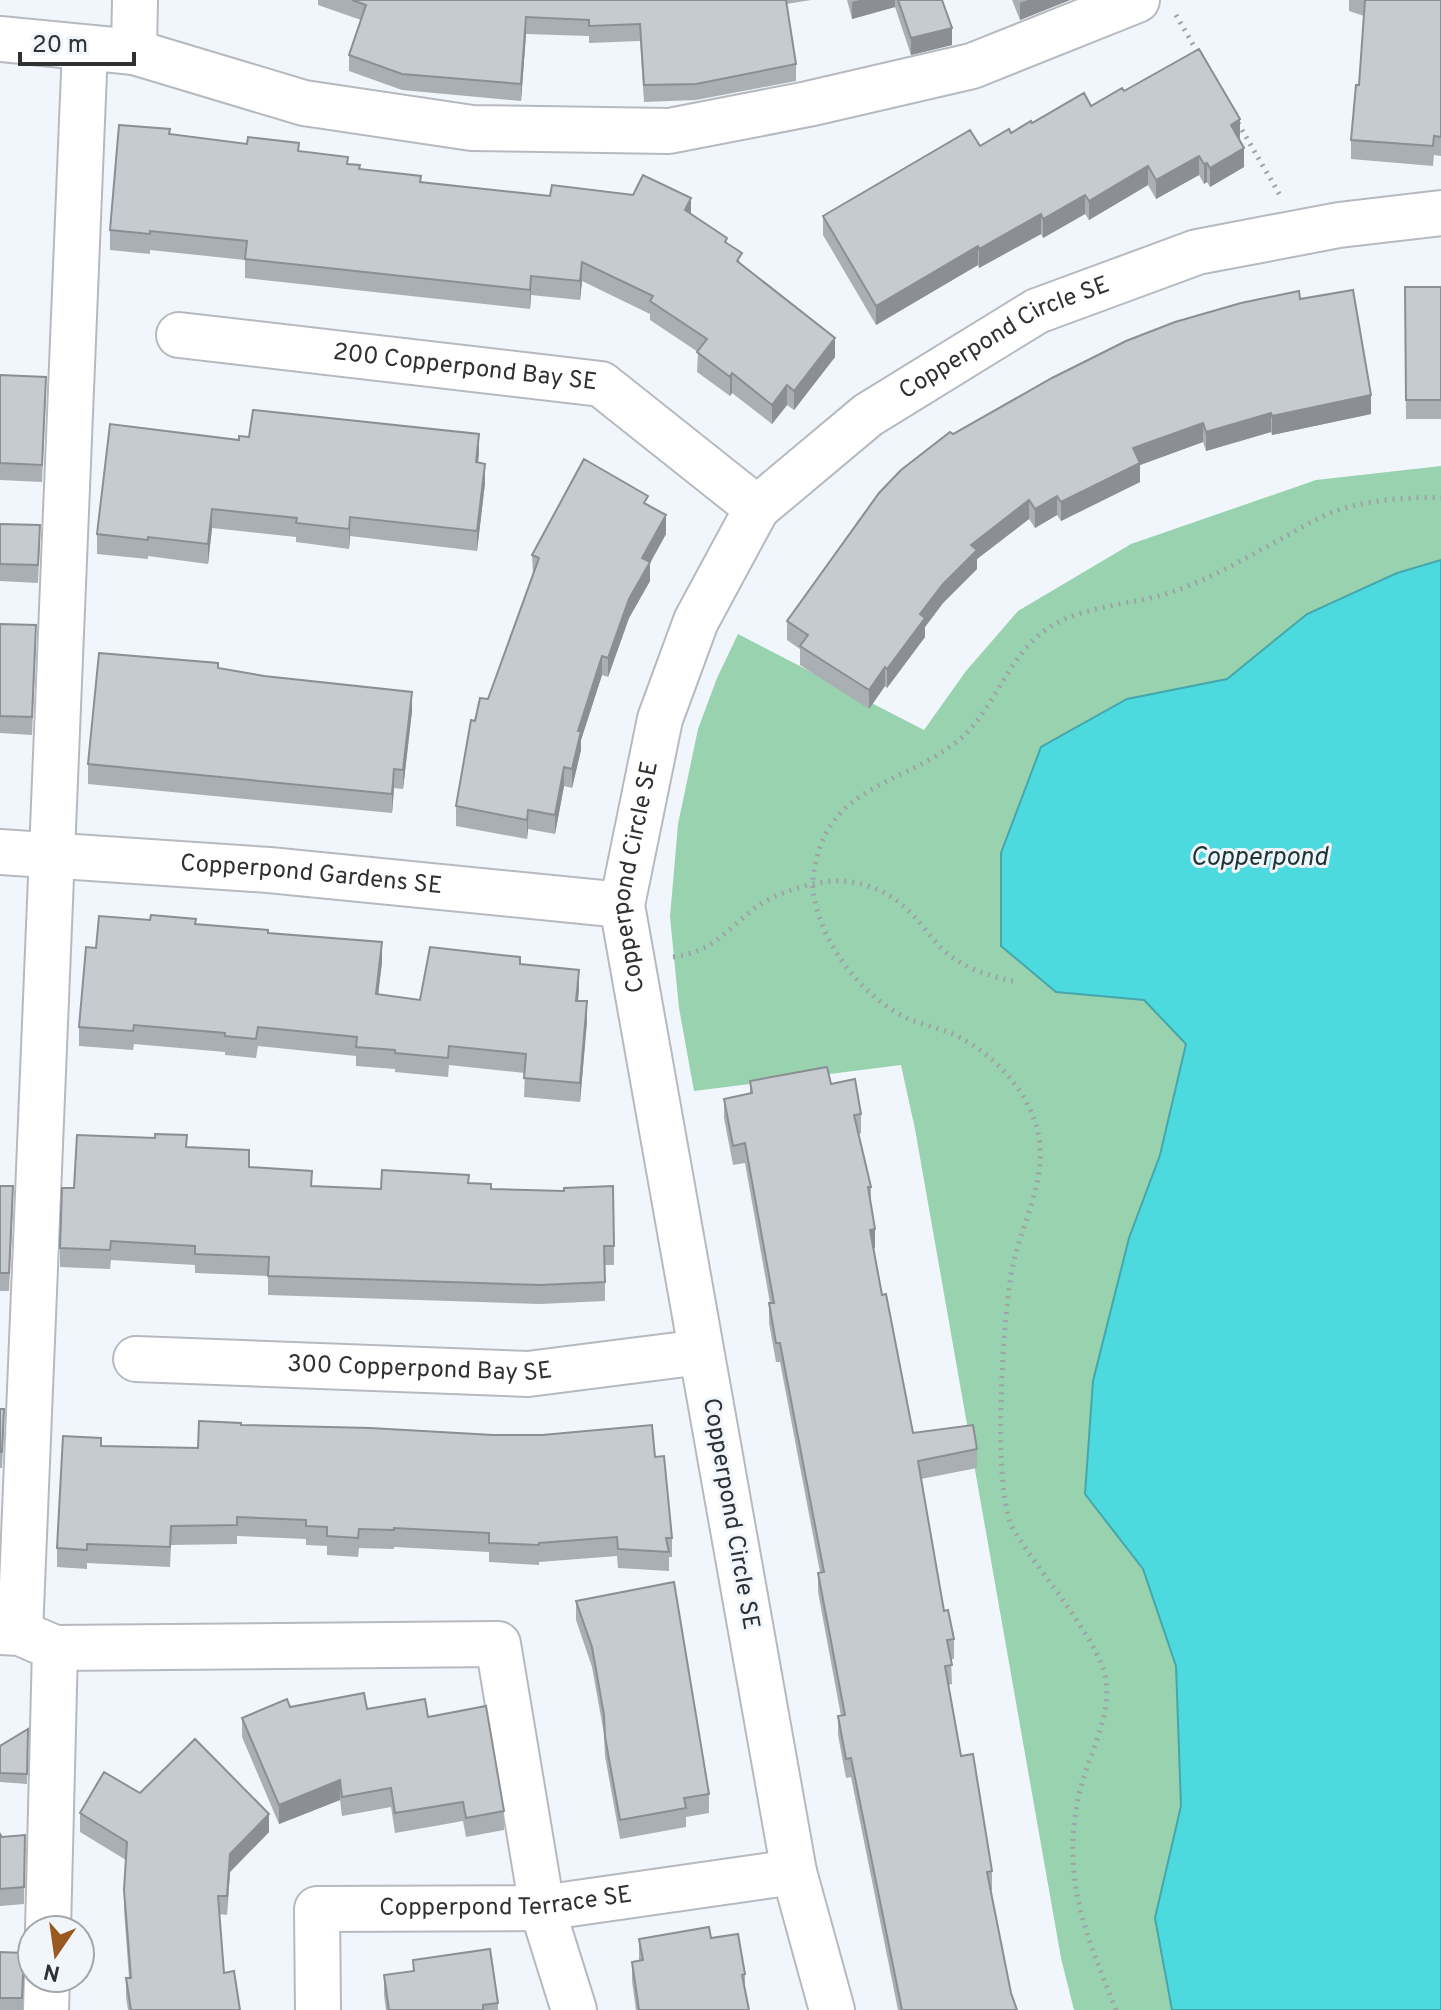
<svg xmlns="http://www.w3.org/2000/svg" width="1441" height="2010" viewBox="0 0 1441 2010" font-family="Overpass,sans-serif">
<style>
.green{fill:#99d2af}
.water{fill:#4ddade;stroke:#44a7ab;stroke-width:2}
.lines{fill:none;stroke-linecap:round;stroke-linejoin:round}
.minor-casing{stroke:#b6bac0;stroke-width:48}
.path{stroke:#9ea2a6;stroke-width:5;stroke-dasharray:2 6;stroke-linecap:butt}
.minor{stroke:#fff;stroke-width:44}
.wall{fill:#aaafb3}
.shaded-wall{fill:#8b8e92}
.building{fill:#c6cbd0;stroke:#8b8e92;stroke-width:2}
.labels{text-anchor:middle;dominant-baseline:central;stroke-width:6;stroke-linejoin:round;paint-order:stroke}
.street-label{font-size:24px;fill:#2f3133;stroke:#f1f6fc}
.water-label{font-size:26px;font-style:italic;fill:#1e3536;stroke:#f1f6fc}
</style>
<rect width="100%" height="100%" fill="#f1f6fc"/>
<path class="green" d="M1441,466V2010H1074L1061,1958L915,1129L901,1065L694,1091L679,1008L670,917L678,824L698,729L717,678L738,634L924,730L966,671L1018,611L1131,544L1316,480Z"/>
<path class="water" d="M1441,560V2010H1172L1155,1918L1181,1806L1176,1666L1143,1569L1085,1494L1093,1381L1129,1238L1160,1155L1186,1044L1144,1000L1056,992L1001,946V853L1041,747L1127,699L1227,679L1307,614L1397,573Z"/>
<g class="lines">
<defs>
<g id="minor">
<path d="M0,39L134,52L304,103L472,128L669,131L808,104L972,66L1137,0"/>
<path d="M134,52L135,0"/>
<path id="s1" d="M179,335L601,384L757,508"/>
<path id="s2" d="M0,852L269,870L622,905"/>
<path id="s3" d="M136,1359L528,1374L701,1352"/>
<path d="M0,1632L20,1633L55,1648L498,1644L542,1908L574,2010"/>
<path d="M20,1633L85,48"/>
<path d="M48,1930L55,1648"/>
<path d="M46,2010L47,1978"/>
<path id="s4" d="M318,2010L317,1909L542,1908L794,1872"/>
<path id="s5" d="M832,2010L794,1872L622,905L660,719L696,621L757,508L868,415L1037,311L1197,252L1339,225L1441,213"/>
</g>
</defs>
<use href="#minor" class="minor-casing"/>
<path class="path" d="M1176,15L1199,55
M1238,123L1281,197
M673,957C713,952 726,930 755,908C774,894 800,886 823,882C854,877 886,889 908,910C923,924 933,942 949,955C969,970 992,977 1017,982
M1116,2010C1085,1932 1060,1876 1080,1790C1089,1755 1111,1718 1106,1680C1102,1647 1047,1580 1026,1549C1020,1540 1014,1532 1010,1522C1003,1500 1002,1474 1001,1451C1000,1398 1003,1328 1011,1275C1019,1225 1052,1177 1036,1125C1024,1086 992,1053 955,1035C936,1026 915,1024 897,1013C867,994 845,970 828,938C820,922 811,896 813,879C823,787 894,788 954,744C993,715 1005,660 1044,631C1082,604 1130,606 1172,592C1211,579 1247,557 1283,538C1304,526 1325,513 1349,507C1377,499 1412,497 1441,498"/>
<use href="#minor" class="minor"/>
</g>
<path class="wall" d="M318,0H811L786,4L796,64V81L696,100L644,102L640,41L589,43V36L526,34L521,101L402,90L349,71V55L361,20L318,5Z
M847,0H942L952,45L911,55L895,7L852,19Z
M1012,0H1070L1020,20Z
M1349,0H1441V156L1434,155L1433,166L1351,159V140L1359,85L1364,16L1349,11Z
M1124,91L1240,138L1239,139L1244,167L1210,187L1207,182L1204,184L1199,175L1156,199L1148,185L1089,220L1085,214L1043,238L1041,234L979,268L978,265L876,325L823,235V216L1032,123L1091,106Z
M170,134L299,151L348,164L360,169L421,182L691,214L727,243L742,265L835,357L794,410L787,405L772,424L732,393L730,396L697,372L698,352L650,320V314L582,281L580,300L531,295L530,309L245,278V260L150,250V254L110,250V230Z
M1405,287H1441V419H1406Z
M1300,299L1371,414L1272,435L1271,432L1206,451L1203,442L1140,465V482L1061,521L1057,515L1035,528L1029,519L977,559V569L943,603L925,627V637L887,688L885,686L869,709L800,665V649L787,640V621L953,434Z
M0,375L46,394L42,482L0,480Z
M239,440L479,453L478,463L485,483L477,551L350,536L349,549L296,542V537L212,528L208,564L148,556V559L97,554V534Z
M648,505L666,534L650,563V581L629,618L608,677L602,675L581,740V750L572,788L564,786L555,834L528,829L527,839L456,826V806L475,721L488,699L533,575L532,555Z
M0,524L40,542L38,583L0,581Z
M0,624L36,642L32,735L0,733Z
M218,668L412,711L403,789L394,788L392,813L88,784V764Z
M196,924L268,933L382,962L378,994L420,1000L520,964L579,989L578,1001L587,1021L580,1102L524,1097L525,1073L449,1065L448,1077L395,1072V1069L356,1066V1056L258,1046L256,1058L225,1055V1052L134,1044L133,1050L79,1046V1027L96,948Z
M750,1081L831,1084L861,1114V1133L859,1134L871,1187V1206L875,1248L873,1249L882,1295L913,1433L977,1449V1468L921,1479L944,1611L954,1639V1659H951L952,1684L948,1685L961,1756L992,1871V1890L990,1891L1011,1993L1017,2010H898L851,1777L846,1778L838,1735V1716H841L818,1592V1573L820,1572L780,1362H776L769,1323V1303H770L745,1163L733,1165L724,1118V1099L750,1094Z
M187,1147L312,1186L381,1189L469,1183L491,1189L614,1246V1265H605V1301L540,1304L268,1295V1276L195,1273V1265L111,1260L110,1269L60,1267V1248L74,1188Z
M0,1186L13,1204L9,1291H0Z
M0,1409L4,1425L2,1468H0Z
M241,1425L655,1457L672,1538V1557H669V1571L618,1568L617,1556L539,1562V1565L489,1562V1552L394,1547V1549L359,1548L358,1557L327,1555V1546L306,1545V1539L237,1536V1544L171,1545L170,1567L87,1563V1569L57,1567V1548L101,1446L198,1448Z
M576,1601L709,1794V1813L686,1817V1827L620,1839L605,1756L604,1734L592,1667L576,1620Z
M290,1707L367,1709L428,1717L504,1811V1830L466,1837L463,1821L395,1833L391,1807L342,1816L340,1800L279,1824L242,1737V1718Z
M28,1729L27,1784L0,1782V1746Z
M140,1793L269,1832L230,1872L227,1915L219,1914L224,1973L240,2010H128L126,1997V1978H129L124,1909L126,1860L80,1832V1813Z
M0,1834L2,1837L25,1835L24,1904L0,1906Z
M711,1938L745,1974V1993L749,2010H636L632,1981V1962L639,1961V1939Z
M0,1952L24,1970L23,2010H0Z
M413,1960L498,2003V2010H386L384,1995V1975L413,1972Z"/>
<path class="shaded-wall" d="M860,0H895V7L852,19V2Z
M1028,0H1070L1020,20V3Z
M526,17V34L521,101V84Z
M952,28V45L911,55V38Z
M1240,119V138L1231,144V125Z
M1244,148V167L1210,187V168Z
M1199,156V175L1156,199V180Z
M1207,163V182L1204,184V164Z
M1148,166V185L1089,220V201Z
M1085,195V214L1043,238V219Z
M691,198V217L685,210Z
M1041,214V234L979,268V249Z
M978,246V265L876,325V306Z
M582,262V281L580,300V281Z
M531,276V295L530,309V290Z
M835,338V357L794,410V391Z
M732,373V393L730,396V377Z
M787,385V405L772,424V405Z
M1371,395V414L1272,435V416Z
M1271,413V432L1206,451V432Z
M1203,423V442L1140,465V482L1061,521V502L1133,448Z
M479,434V453L476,482V462Z
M485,464V483L477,551V531Z
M1057,496V515L1035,528V509Z
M1029,500V519L977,559V569L943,603L925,627V637L887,688V669L920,614L971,545Z
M212,509V528L208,564V544Z
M666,515V534L650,563V581L629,618L608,677V658L642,558Z
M350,517V536L349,549V529Z
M602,656V675L581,740V750L572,788V769L578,731Z
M885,667V686L869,709V690Z
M412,692V711L403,789V770Z
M564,767V786L555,834V815Z
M394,769V788L392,813V794Z
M528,810V829L527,839V820Z
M382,942V962L376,1013V994Z
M579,970V989L576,1020V1001Z
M587,1001V1021L580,1102V1083Z
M875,1229V1248L870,1250V1230Z
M340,1780V1800L279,1824V1805Z
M269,1814V1832L230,1872L227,1915L230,1854Z"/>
<path class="building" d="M352,0H786L796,64L696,84L644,85L640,24L589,26V20L526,17L521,84L402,74L349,55L366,5Z
M898,0H942L952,28L911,38Z
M1365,0H1441V137L1434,136L1433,146L1351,140L1356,85H1359Z
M1199,49L1240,119L1231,125L1244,148L1210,168L1207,163L1204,164L1199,156L1156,180L1148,166L1089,201L1085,195L1043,219L1041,214L979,249L978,246L876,306L823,216L970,130L980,146L1009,129L1011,133L1031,121L1032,123L1084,93L1091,106L1122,88L1124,91Z
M119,125L170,129L169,134L247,144L248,137L299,143L298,151L348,157L347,164L360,165L359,169L421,176L420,182L513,192L550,196L552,185L633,195L643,175L691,198L685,210L727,238L725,242L742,253L737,261L835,338L794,391L787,385L772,405L732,373L730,377L697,352L707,339L650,301L653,296L582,262L580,281L531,276L530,290L245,259L247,241L150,231V234L110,230Z
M1405,287H1441V400H1406Z
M1353,290L1371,395L1272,416L1271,413L1206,432L1203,423L1133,448L1140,463L1061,502L1057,496L1035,509L1029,500L971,545L977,550L943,584L920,614L925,618L887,669L885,667L869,690L800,646L808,635L787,621L879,493L901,470L950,432L953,434L1052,378L1126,341L1175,322L1241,303L1299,291L1300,299Z
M0,375L46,377L42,465L0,463Z
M253,410L479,434L476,462L485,464L477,531L350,517L349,529L296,523L297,518L212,509L208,544L148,537V540L97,534L110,424L239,440V436L249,437Z
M584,459L648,496L644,503L666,515L642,558L650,562L629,599L608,658L602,656L578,731H581L572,769L564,767L555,815L528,810L527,820L456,806L471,720L475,721L480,698L488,699L539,558L532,555Z
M0,524L40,525L38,565L0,564Z
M0,624L36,625L32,717L0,716Z
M99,653L218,663V668L264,676L412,692L403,770L394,769L392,794L88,764Z
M151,915L196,919L195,924L268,930V933L382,942L376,994L420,1000L430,947L520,957V964L579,970L576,1001H587L580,1083L524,1078L526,1054L449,1046L448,1058L395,1053V1050L356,1047L357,1037L258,1027L256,1039L225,1036V1033L134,1025L133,1031L79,1027L86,947L96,948L99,916L150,920Z
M827,1067L831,1084L855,1079L861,1114L854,1115L871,1187H868L875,1229L870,1230L882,1295L886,1294L913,1433L973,1425L977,1449L918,1461L944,1611L948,1610L954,1639L947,1640L952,1665L945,1666L961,1756L973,1754L992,1871L987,1872L1011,1993L1017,2010H902L851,1758L846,1759L838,1716L845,1715L818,1573L824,1572L780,1343H776L769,1303H774L745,1143L733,1146L724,1099L752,1093L750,1081Z
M155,1134L187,1135L186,1147L249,1150V1167L312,1171L311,1186L381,1189L382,1170L469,1175L468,1183L491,1184V1189L564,1191V1188L613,1186L614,1246H604L605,1282L540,1285L268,1276L269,1257L195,1254V1246L111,1241L110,1250L60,1248L62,1188H74L77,1135L155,1138Z
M0,1186H13L9,1273H0Z
M0,1409H4L2,1452H0Z
M199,1421L241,1423V1425L370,1428L493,1435H542L652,1425L655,1457L664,1456L672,1538H666L669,1552L618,1549L617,1537L539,1543V1545L489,1543V1533L394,1528V1530L359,1529L358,1538L327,1536V1527L306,1526V1520L237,1517V1525L171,1526L170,1547L87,1544V1550L57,1548L63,1436L101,1438V1446L198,1448Z
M674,1582L709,1794L684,1798L686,1808L620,1820L605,1737L604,1715L592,1647L576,1601Z
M364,1693L367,1709L425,1699L428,1717L486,1706L504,1811L466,1818L463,1802L395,1813L391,1788L342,1797L340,1780L279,1805L242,1718L287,1699L290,1707Z
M28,1729L27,1774L0,1773V1746Z
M195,1739L269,1814L230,1854L227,1896H218L224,1973L234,1971L240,2010H131L126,1978H131L124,1890L127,1842L80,1813L104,1772L140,1793Z
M0,1834L2,1837L25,1835L24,1887L0,1889Z
M709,1927L711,1938L738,1934L745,1974L742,1975L749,2010H639L632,1962L643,1960L639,1939Z
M490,1949L498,2003L483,2005V2010H389L384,1975L414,1971L413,1960Z
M0,1952L24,1953L22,1998H0Z"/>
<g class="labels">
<g class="street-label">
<text stroke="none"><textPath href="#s5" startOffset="1850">Copperpond Circle SE</textPath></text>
<text stroke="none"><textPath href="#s1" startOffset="288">200 Copperpond Bay SE</textPath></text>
<text stroke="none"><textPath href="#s2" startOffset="312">Copperpond Gardens SE</textPath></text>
<text stroke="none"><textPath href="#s5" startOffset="1154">Copperpond Circle SE</textPath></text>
<text stroke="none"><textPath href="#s3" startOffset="284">300 Copperpond Bay SE</textPath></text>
<text transform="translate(730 1514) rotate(80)">Copperpond Circle SE</text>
<text stroke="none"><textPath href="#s4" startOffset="290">Copperpond Terrace SE</textPath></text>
</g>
<g class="water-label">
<text x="1259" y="858">Copperpond</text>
</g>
</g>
<g transform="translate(56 1954) rotate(193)"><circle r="38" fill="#f1f6fc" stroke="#a3a7ac" stroke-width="2"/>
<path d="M0-6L14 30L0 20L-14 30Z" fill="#995921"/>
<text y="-12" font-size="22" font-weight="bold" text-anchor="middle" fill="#2f3133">N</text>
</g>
<path d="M20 52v12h114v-12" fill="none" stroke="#2f3133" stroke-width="4"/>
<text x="32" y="52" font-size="24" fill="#2f3133" stroke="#f1f6fc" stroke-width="6" paint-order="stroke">20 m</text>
</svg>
